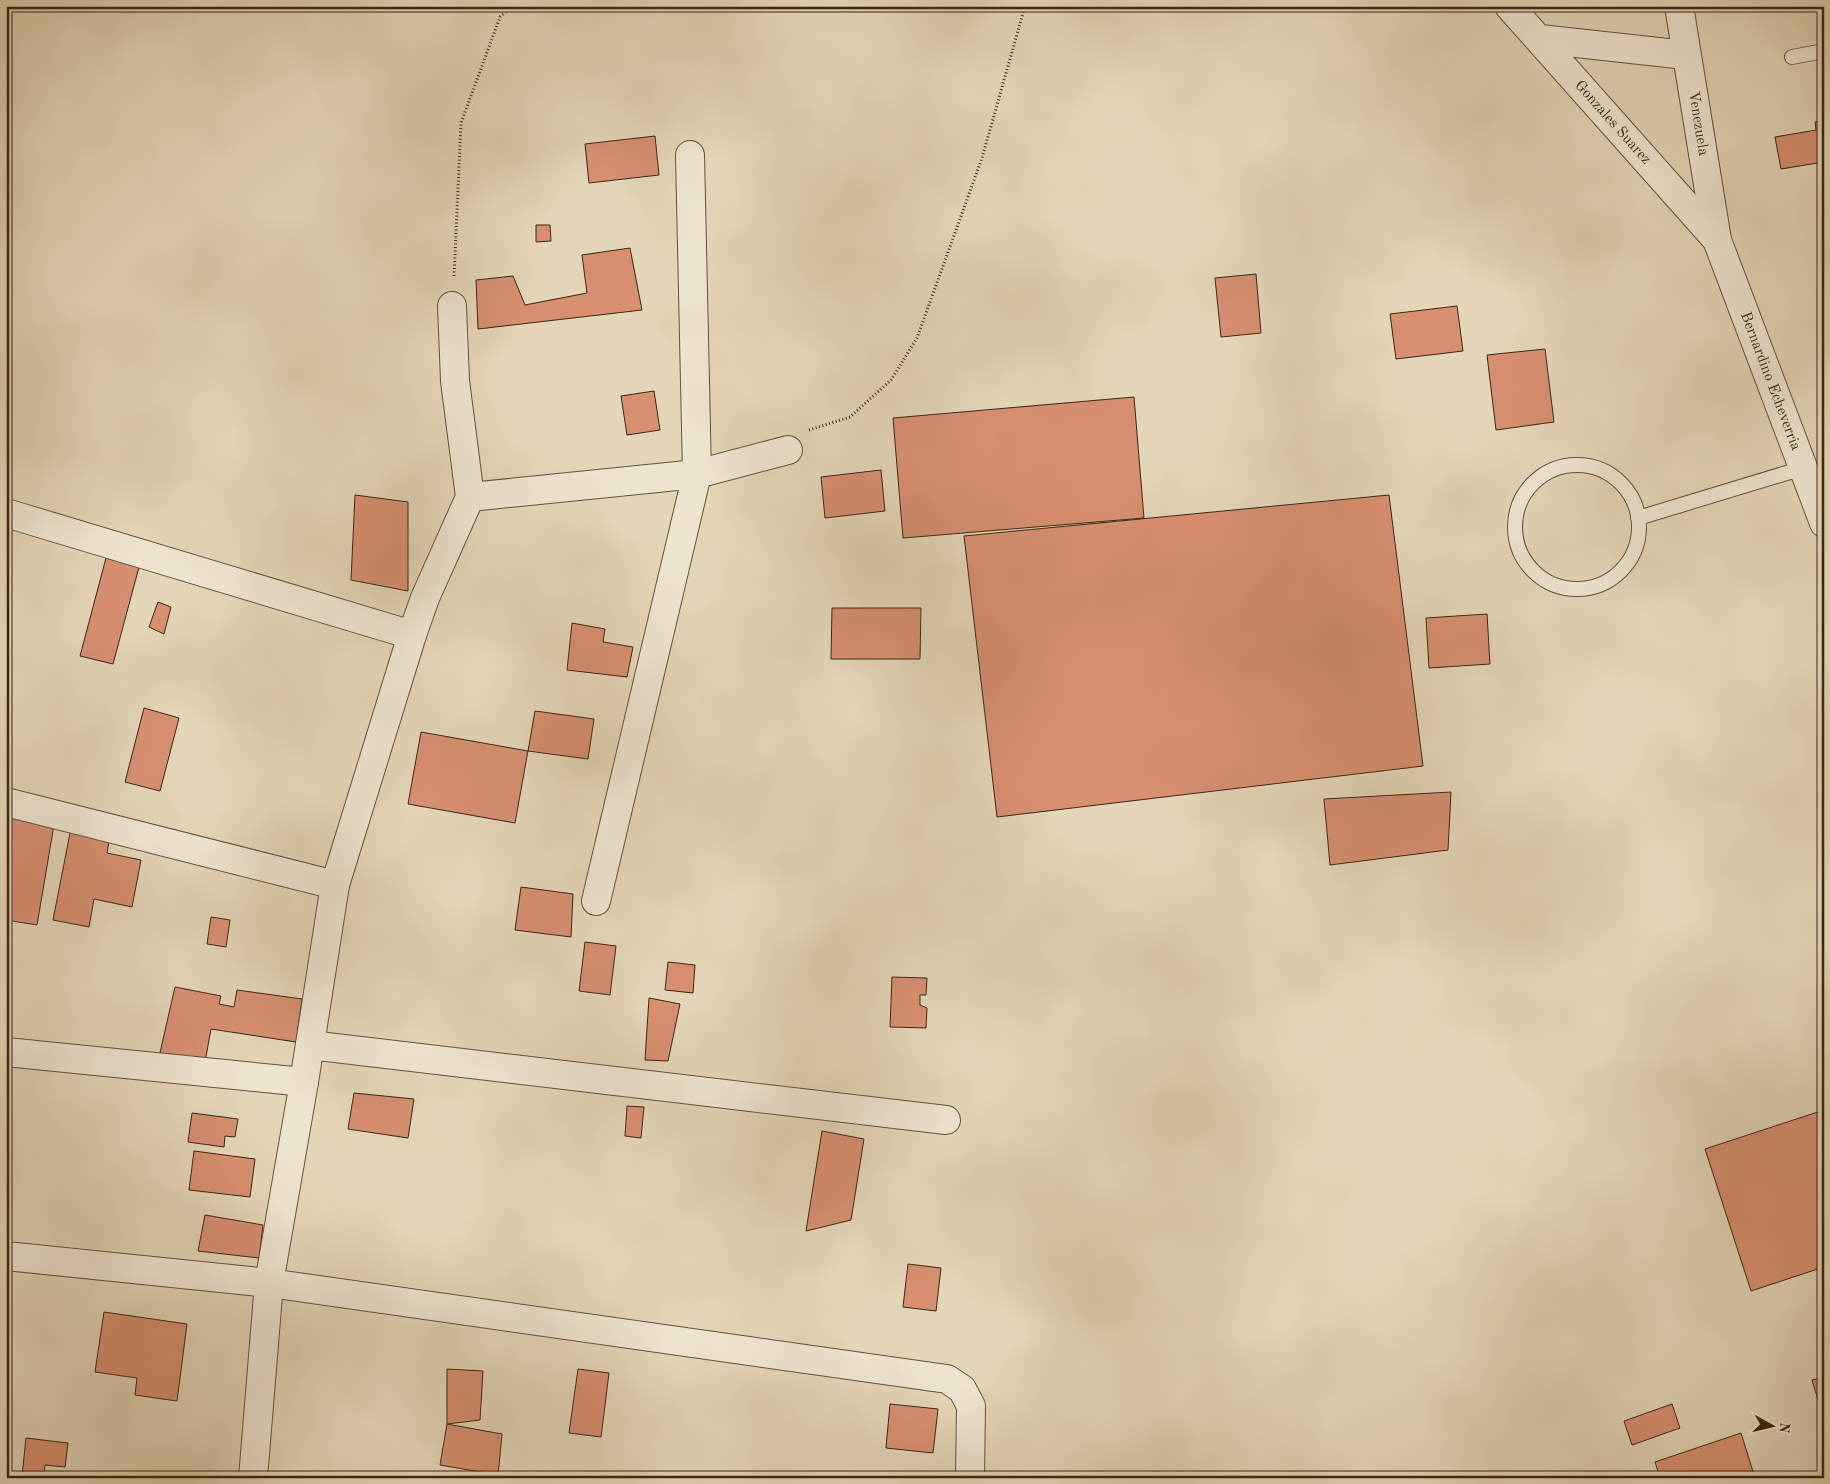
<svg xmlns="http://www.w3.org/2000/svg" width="1830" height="1484" viewBox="0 0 1830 1484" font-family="'Old Standard TT',serif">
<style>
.building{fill:#d78f70;stroke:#3b2713}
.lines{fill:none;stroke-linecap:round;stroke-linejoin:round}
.service-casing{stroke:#65523c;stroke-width:16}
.minor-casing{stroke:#65523c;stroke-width:30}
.tertiary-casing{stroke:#65523c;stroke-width:30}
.path{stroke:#3b2713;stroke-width:3;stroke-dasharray:1 2.5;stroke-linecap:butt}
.service{stroke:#ede4d0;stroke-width:14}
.minor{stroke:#ede4d0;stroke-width:28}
.tertiary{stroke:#ede4d0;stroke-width:28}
.labels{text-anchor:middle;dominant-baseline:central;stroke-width:5;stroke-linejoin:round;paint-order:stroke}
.street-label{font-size:15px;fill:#3b2713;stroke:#ede4d0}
</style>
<rect width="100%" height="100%" fill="#e3d5b7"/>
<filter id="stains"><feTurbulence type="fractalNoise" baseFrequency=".004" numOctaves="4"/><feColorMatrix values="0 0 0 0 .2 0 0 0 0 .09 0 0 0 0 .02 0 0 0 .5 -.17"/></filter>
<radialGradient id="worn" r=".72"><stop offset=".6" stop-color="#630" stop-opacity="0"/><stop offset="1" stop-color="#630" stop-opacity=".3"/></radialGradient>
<path class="building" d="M1824,121V162L1781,169L1775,137L1816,130L1815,122Z
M655,136L659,175L589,183L585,144Z
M536,225H550L551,241L536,242Z
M630,248L642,310L478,329L476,280L513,276L525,305L587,293L582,255Z
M1256,274L1261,333L1221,337L1215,278Z
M1457,306L1463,351L1396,359L1390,314Z
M1545,349L1554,422L1496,430L1487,355Z
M654,391L660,430L627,435L621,396Z
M1134,397L1144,518L903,538L893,418Z
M881,470L885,511L825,518L821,477Z
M355,495L408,502V591L351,580Z
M1389,495L1423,766L997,817L964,536Z
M106,558L139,567L113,664L80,656Z
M158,602L171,607L164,634L149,627Z
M832,608H921L920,659H831Z
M1487,614L1490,664L1429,668L1426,618Z
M572,623L605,629L603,642L633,647L627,677L567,670Z
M144,708L179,718L160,791L125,782Z
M535,711L594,719L588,759L528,751Z
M421,732L528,751L515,823L408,804Z
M1451,792L1448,850L1330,865L1324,799Z
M12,818L54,825L37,925L6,920V853Z
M71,828L110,836L107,853L141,860L132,907L94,899L89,927L53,920Z
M521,887L573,894L571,937L515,930Z
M211,917L230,920L226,947L207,944Z
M585,942L616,946L610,995L579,991Z
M668,962L695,965L693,993L665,990Z
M892,977L927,978L926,995H920V1005L927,1008L926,1028L890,1027Z
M175,987L221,996L219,1004L234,1007L237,990L302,999L296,1042L211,1029L205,1062L159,1057Z
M649,998L680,1004L668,1061L645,1060Z
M354,1093L414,1099L408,1138L348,1129Z
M627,1106L644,1107L641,1138L625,1136Z
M1824,1110V1267L1751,1291L1705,1149Z
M192,1113L238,1119L235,1137L225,1136L224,1147L188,1142Z
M822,1131L864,1139L851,1220L806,1231Z
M194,1151L255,1159L250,1197L189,1190Z
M205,1215L263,1225L259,1258L198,1251Z
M908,1264L941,1268L936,1311L903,1307Z
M104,1312L187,1324L177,1401L135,1395L137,1378L95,1372Z
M447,1369L483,1371L480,1420L447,1424Z
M578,1369L609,1373L601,1437L569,1433Z
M1824,1377V1420L1812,1380Z
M890,1404L938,1409L933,1453L886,1448Z
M1672,1404L1680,1428L1632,1445L1624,1421Z
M447,1424L502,1434L498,1475L440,1465Z
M1741,1433L1755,1478H1660L1655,1462Z
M26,1438L68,1443L65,1467L45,1465L44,1478L22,1476Z"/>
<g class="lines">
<defs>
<path id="service" d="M1792,57L1824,51
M1515 527a62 62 0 1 1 124 0a62 62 0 1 1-124 0Z
M1638,518L1803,468"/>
<g id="minor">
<path id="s1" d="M1679,6L1717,240"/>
<path d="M1540,39L1686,55"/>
<path d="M470,497L697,474L788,450"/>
<path d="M6,513L412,635"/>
<path d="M6,802L335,885"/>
<path d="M596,901L697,474L690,155"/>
<path d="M310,1045L946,1120"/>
<path d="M6,1052L304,1082"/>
<path d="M6,1256L269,1283L947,1379L962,1389L971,1406L970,1478"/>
<path d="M253,1478L269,1283L304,1082L335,885L412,635L425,598L470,497L455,381L452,306"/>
</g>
<g id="tertiary">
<path id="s2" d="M1509,6L1717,240L1824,523"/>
</g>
</defs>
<use href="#service" class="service-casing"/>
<use href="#minor" class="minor-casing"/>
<use href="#tertiary" class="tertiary-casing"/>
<path class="path" d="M454,276L461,123L500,17L512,6
M809,430L850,417L891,380L917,338L982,158L1025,6"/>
<use href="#service" class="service"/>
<use href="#minor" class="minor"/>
<use href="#tertiary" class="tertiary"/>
</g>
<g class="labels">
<g class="street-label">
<text stroke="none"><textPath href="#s2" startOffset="156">Gonzales Suarez</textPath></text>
<text stroke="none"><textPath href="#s1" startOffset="119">Venezuela</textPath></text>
<text stroke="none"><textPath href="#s2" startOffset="464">Bernardino Echeverria</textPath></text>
</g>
</g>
<rect width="1830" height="1484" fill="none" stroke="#e3d5b7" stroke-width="25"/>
<rect x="8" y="8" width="1815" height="1469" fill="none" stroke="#3b2713" stroke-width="2.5"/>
<rect x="12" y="12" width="1805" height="1459" fill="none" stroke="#3b2713"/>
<g transform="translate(1772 1426) rotate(98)" stroke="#ede4d0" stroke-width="4" paint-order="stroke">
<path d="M0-4L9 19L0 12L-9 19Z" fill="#3b2713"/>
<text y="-8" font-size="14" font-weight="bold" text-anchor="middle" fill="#3b2713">N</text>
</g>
<rect width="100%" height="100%" filter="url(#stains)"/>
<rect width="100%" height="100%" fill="url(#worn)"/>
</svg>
